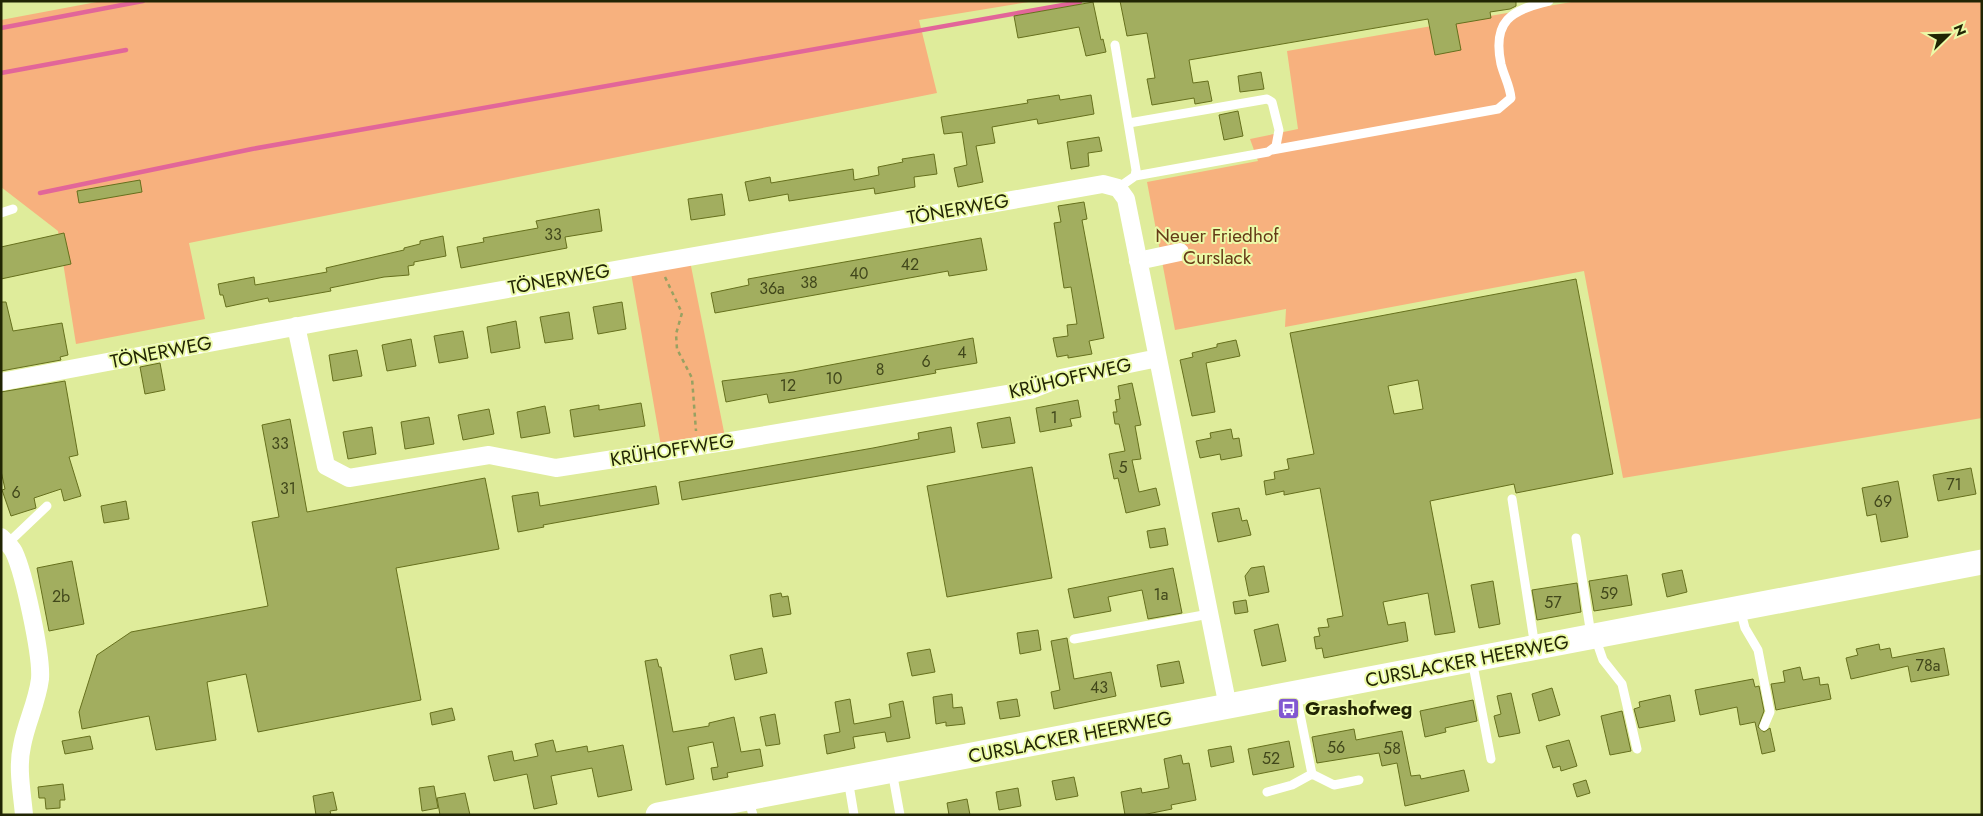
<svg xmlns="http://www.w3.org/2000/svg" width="1983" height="816" viewBox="0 0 1983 816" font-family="Jost,sans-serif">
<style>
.green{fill:#f7b17e}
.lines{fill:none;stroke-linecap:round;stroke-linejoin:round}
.stream{stroke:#e26699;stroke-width:4.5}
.building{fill:#a2ae5f;stroke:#66701d;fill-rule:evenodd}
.path{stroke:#98a162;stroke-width:2.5;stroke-dasharray:4 4;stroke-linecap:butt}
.service{stroke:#fff;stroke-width:9}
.minor{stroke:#fff;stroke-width:18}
.secondary{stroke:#fff;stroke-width:25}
.labels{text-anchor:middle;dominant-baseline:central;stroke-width:4;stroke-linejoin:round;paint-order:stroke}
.number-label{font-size:16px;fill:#41471b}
.street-label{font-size:19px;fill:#212504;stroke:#ecfaa8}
.park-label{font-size:19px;fill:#653a17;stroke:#ecfaa8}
.poi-label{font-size:19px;font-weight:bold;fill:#212504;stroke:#ecfaa8;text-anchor:start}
</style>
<rect width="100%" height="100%" fill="#dfec9b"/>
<path class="green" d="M102,1H1035L919,20L937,93L189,243L205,319L76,344L58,231L1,187V20Z
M1577,1H1982V418L1623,478L1584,271L1285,327L1286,309L1175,330L1147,182L1258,161L1250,139L1298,129L1287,51Z
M689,256L726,442L662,452L630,267Z"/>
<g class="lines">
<path class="stream" d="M1,28L143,1
M1,73L126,50
M40,193L252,149L1080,2"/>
</g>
<path class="building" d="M1120,1H1516V6L1510,9L1490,12L1491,18L1456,24L1461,50L1435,55L1428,19L1189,60L1193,83L1208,81L1212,101L1195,104L1194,98L1152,105L1147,79L1155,78L1147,33L1127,36Z
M1093,2L1101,40L1103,39L1106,52L1086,56L1079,27L1018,38L1014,16Z
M1261,72L1264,89L1240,92L1238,76Z
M1059,95L1060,100L1091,95L1094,114L1038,124L1037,119L992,127L995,143L976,146L983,182L958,187L954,168L967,165L962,132L944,134L941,117L1028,103L1027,100Z
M1238,111L1243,136L1224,140L1219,115Z
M1099,137L1102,151L1088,153L1089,166L1071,169L1067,142Z
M934,154L937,174L914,177L915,187L875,194L874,188L789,201L788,194L749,201L745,182L770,177L771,183L853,169L854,180L879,175L878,167L903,162L902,159Z
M140,180L142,192L79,203L77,191Z
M722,194L725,215L691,220L688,199Z
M1084,202L1087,219L1082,220L1104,338L1089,341L1092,354L1068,358V355L1057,357L1053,338L1068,336L1067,325L1077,324L1071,287L1064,288L1054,223L1061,222L1058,206Z
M599,209L602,231L565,237L567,248L461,268L457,247L484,242L483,238L538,228L536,221Z
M64,233L71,264L1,279V247Z
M443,236L446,256L414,262V265L408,266L409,275L384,277L330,288L331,291L269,302L268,298L226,307L223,295H220L218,284L254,277L255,285L327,272L326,268L404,250V248L420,244V241Z
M981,238L987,270L949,276L948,271L715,313L711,293L749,285L748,279Z
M1576,279L1613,474L1516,493L1514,484L1430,501L1455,632L1435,635L1428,593L1383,602L1388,625L1405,622L1408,641L1324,658L1322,648L1316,649L1314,637L1320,636L1318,628L1329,627L1327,619L1343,616L1320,488L1284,495V491L1266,495L1264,481L1275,479L1274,472L1289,469L1287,459L1314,454L1290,333ZM1418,380L1423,409L1394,414L1388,386Z
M1,302H6L13,331L62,323L68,355L60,357L61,360L1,371Z
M622,302L626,329L598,334L593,307Z
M569,312L573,339L545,343L540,317Z
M516,321L520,348L491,353L487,327Z
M463,331L468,358L439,363L434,336Z
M973,338L977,363L935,370L936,373L769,403L767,394L726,402L722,381L793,372Z
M411,339L416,366L387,371L382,345Z
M1236,340L1240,356L1206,363L1215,412L1192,416L1180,360L1193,357L1192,353L1217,347V344Z
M357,350L362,376L333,381L329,355Z
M160,363L165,390L145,394L140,367Z
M65,381L78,455L69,457L81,496L64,501L61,489L34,498L36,508L11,516L2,490L5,489L1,471V392Z
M1132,383L1141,425L1135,426L1141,459L1132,460L1139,492L1156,488L1160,505L1126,513L1118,478L1114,479L1109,454L1125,451L1119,424H1115L1113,412H1117L1115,400L1120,399L1118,386Z
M1078,400L1081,417L1070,419L1072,426L1040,432L1036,408Z
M641,403L645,426L574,437L570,410L599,405V410Z
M545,406L550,433L521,438L517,412Z
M489,409L494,434L463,440L458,415Z
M429,417L434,444L405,449L401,422Z
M1010,417L1015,443L982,448L977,423Z
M290,419L307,512L485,478L499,549L396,568L421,700L258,732L246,674L207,682L216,740L156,750L149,716L82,729L79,712L97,655L131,632L268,606L252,522L279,517L262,425Z
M372,427L376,454L348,459L343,432Z
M951,427L955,452L682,500L679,482L873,448L919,439L918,433Z
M1231,429L1233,439L1239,438L1242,456L1221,460L1220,454L1200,458L1196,441L1211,438L1210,433Z
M1032,467L1052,578L947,597L927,486Z
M1971,468L1976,494L1938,501L1933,475Z
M1898,481L1908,537L1881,542L1876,514L1867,516L1862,488Z
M656,486L659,504L543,525L544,527L518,532L512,496L538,492L540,506Z
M126,501L129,519L104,523L101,506Z
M1239,508L1242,521L1247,520L1251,535L1218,542L1212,513Z
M1165,528L1168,545L1150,548L1147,531Z
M72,561L84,624L49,631L37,568Z
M1264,566L1269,592L1249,596L1245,576L1251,568Z
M1173,568L1182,613L1148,619L1142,590L1108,597L1111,611L1074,618L1068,589Z
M1682,570L1687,592L1667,597L1662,574Z
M1627,575L1632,605L1594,611L1589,581Z
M1493,581L1500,624L1479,628L1471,585Z
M1577,583L1581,612L1537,620L1532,590Z
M781,593L782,597L788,596L791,614L773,617L770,595Z
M1246,600L1248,612L1235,614L1233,602Z
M1278,624L1286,661L1262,666L1254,630Z
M1038,630L1041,650L1020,654L1017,633Z
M1067,638L1074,679L1111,672L1116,696L1054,709L1051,692L1060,690L1051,641Z
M1879,644L1880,650L1890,648L1892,658L1944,648L1949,675L1911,682L1908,666L1851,679L1846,658L1858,655L1856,649Z
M762,648L767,673L735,680L730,655Z
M930,649L935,672L912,676L907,653Z
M657,659L659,667H661L673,732L709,726V723L734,717L741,752L760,749L763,766L727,773L728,777L713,780L711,768L718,767L713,742L688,747L694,779L666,785L645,661Z
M1179,661L1184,683L1161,687L1157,665Z
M1800,667L1803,680L1819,677L1820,685L1828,684L1831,699L1776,710L1771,684L1785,682L1783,671Z
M1753,679L1755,687L1759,686L1764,711L1758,727L1764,732L1770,728L1775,751L1762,754L1755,722L1740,725L1737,707L1700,715L1695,690Z
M1552,688L1560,715L1539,721L1532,694Z
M1511,693L1520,733L1499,737L1494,716L1501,714L1497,696Z
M952,694L953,708L962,707L965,724L946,726V722L936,724L933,697Z
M1670,695L1675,721L1639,728L1634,709L1640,707L1639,702Z
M850,699L854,724L891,717L889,704L903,701L910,738L887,742L885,732L853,737L855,748L827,754L824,735L840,732L835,702Z
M1017,699L1020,716L1000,719L997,702Z
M1473,700L1477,721L1445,728L1446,732L1425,737L1420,711Z
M452,708L455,720L432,725L430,713Z
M1622,711L1631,751L1610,755L1601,716Z
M775,714L780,744L766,746L760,717Z
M1354,729L1356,740L1402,731L1411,776L1420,775L1421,779L1464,770L1469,791L1405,806L1397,763L1382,766L1379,753L1317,763L1312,737Z
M90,736L93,749L65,754L62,741Z
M553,740L556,752L587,746L588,752L623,745L632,790L598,797L592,768L551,776L557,804L534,809L527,774L494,781L488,756L512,751L514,761L538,756L535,744Z
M1569,740L1577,766L1561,771L1560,766L1553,768L1546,746Z
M1289,741L1294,767L1253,775L1248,749Z
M1231,746L1234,762L1211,767L1208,750Z
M1181,755L1183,764L1189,763L1196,800L1171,805L1172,809L1142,815H1125L1121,792L1141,788L1142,793L1169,788L1164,759Z
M1074,777L1078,796L1056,800L1052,781Z
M1586,780L1590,793L1577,797L1573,784Z
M63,784L65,800H60V808L46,809L45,798H39L38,787Z
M434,786L438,808L422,811L419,788Z
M1018,788L1021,806L999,810L996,792Z
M333,792L337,810L330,811L331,815H316L313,796Z
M465,793L470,815H440L437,798Z
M967,799L970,815H949L947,803Z"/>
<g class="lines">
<path class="path" d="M665,277L682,313L676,334L677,349L692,378L696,431"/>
<path class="service" d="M1115,45L1136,170L1135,176L1118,188
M1129,123L1267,99L1272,102L1279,130L1276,146L1268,152L1135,176
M1272,150L1498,109L1511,98C1510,86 1504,76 1501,64C1492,21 1511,10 1549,1
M1,213L13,209
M1512,499L1535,647
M1576,538L1591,635
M7,544L47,506
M1740,609L1745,628L1758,650L1770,712L1764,726
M1595,637L1603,660L1622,684L1637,749
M1074,639L1209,614
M1472,660L1491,759
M1296,694L1312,774L1334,785L1359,780
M892,771L900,815
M848,779L854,815
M1267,792L1292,785L1312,774
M748,798L753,815"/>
<path class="minor" d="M1138,261L1180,252
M296,326L326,466L349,478L489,455L556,468L737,440L1030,390L1061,378L1158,358
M1,382L326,321L1103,184L1118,188L1126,199L1228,707
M1,537C5,541 11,546 14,552C24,573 42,656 40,679C37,703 26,723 22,746C17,768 22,792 24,815"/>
<path class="secondary" d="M658,815L1982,562"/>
</g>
<defs>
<symbol id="bus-square" viewBox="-11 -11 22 22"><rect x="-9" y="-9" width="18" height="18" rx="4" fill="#8258d1" stroke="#ecfaa8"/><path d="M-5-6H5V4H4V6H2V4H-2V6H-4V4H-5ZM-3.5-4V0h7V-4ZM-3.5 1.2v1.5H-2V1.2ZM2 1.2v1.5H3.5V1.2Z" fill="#fff"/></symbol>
</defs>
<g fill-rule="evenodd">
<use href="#bus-square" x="1276" y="696" width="25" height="25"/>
</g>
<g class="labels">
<g class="number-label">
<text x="553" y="234">33</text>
<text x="910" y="264">42</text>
<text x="859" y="273">40</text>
<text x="809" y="282">38</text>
<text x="772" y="288">36a</text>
<text x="962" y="352">4</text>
<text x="926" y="361">6</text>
<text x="880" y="369">8</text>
<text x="834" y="378">10</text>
<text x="788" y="385">12</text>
<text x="1054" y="417">1</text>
<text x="280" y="443">33</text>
<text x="1123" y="467">5</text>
<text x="1954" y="484">71</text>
<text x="288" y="488">31</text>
<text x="16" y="492">6</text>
<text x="1883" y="501">69</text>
<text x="1609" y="593">59</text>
<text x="1161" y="594">1a</text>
<text x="61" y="596">2b</text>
<text x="1553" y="602">57</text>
<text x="1928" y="665">78a</text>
<text x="1099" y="687">43</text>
<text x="1336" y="747">56</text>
<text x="1392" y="748">58</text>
<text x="1271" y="758">52</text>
</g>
<g class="street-label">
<text transform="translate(958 209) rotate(-10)">TÖNERWEG</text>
<text transform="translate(559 279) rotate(-10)">TÖNERWEG</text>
<text transform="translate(161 352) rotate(-11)">TÖNERWEG</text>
<text transform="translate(1070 378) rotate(-13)">KRÜHOFFWEG</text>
<text transform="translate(672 450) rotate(-9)">KRÜHOFFWEG</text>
<text transform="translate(1467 661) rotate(-11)">CURSLACKER HEERWEG</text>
<text transform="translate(1070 737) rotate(-11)">CURSLACKER HEERWEG</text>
</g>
<g class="park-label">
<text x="1217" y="235">Neuer Friedhof<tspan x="1217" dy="22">Curslack</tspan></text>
</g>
<g class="poi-label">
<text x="1305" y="708">Grashofweg</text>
</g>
</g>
<rect width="1983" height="816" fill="none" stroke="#212504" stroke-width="5"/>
<g transform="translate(1948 35) rotate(67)" stroke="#ecfaa8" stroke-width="4" paint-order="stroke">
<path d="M0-4L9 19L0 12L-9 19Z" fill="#212504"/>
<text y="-8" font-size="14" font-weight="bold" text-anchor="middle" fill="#212504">N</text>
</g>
</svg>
